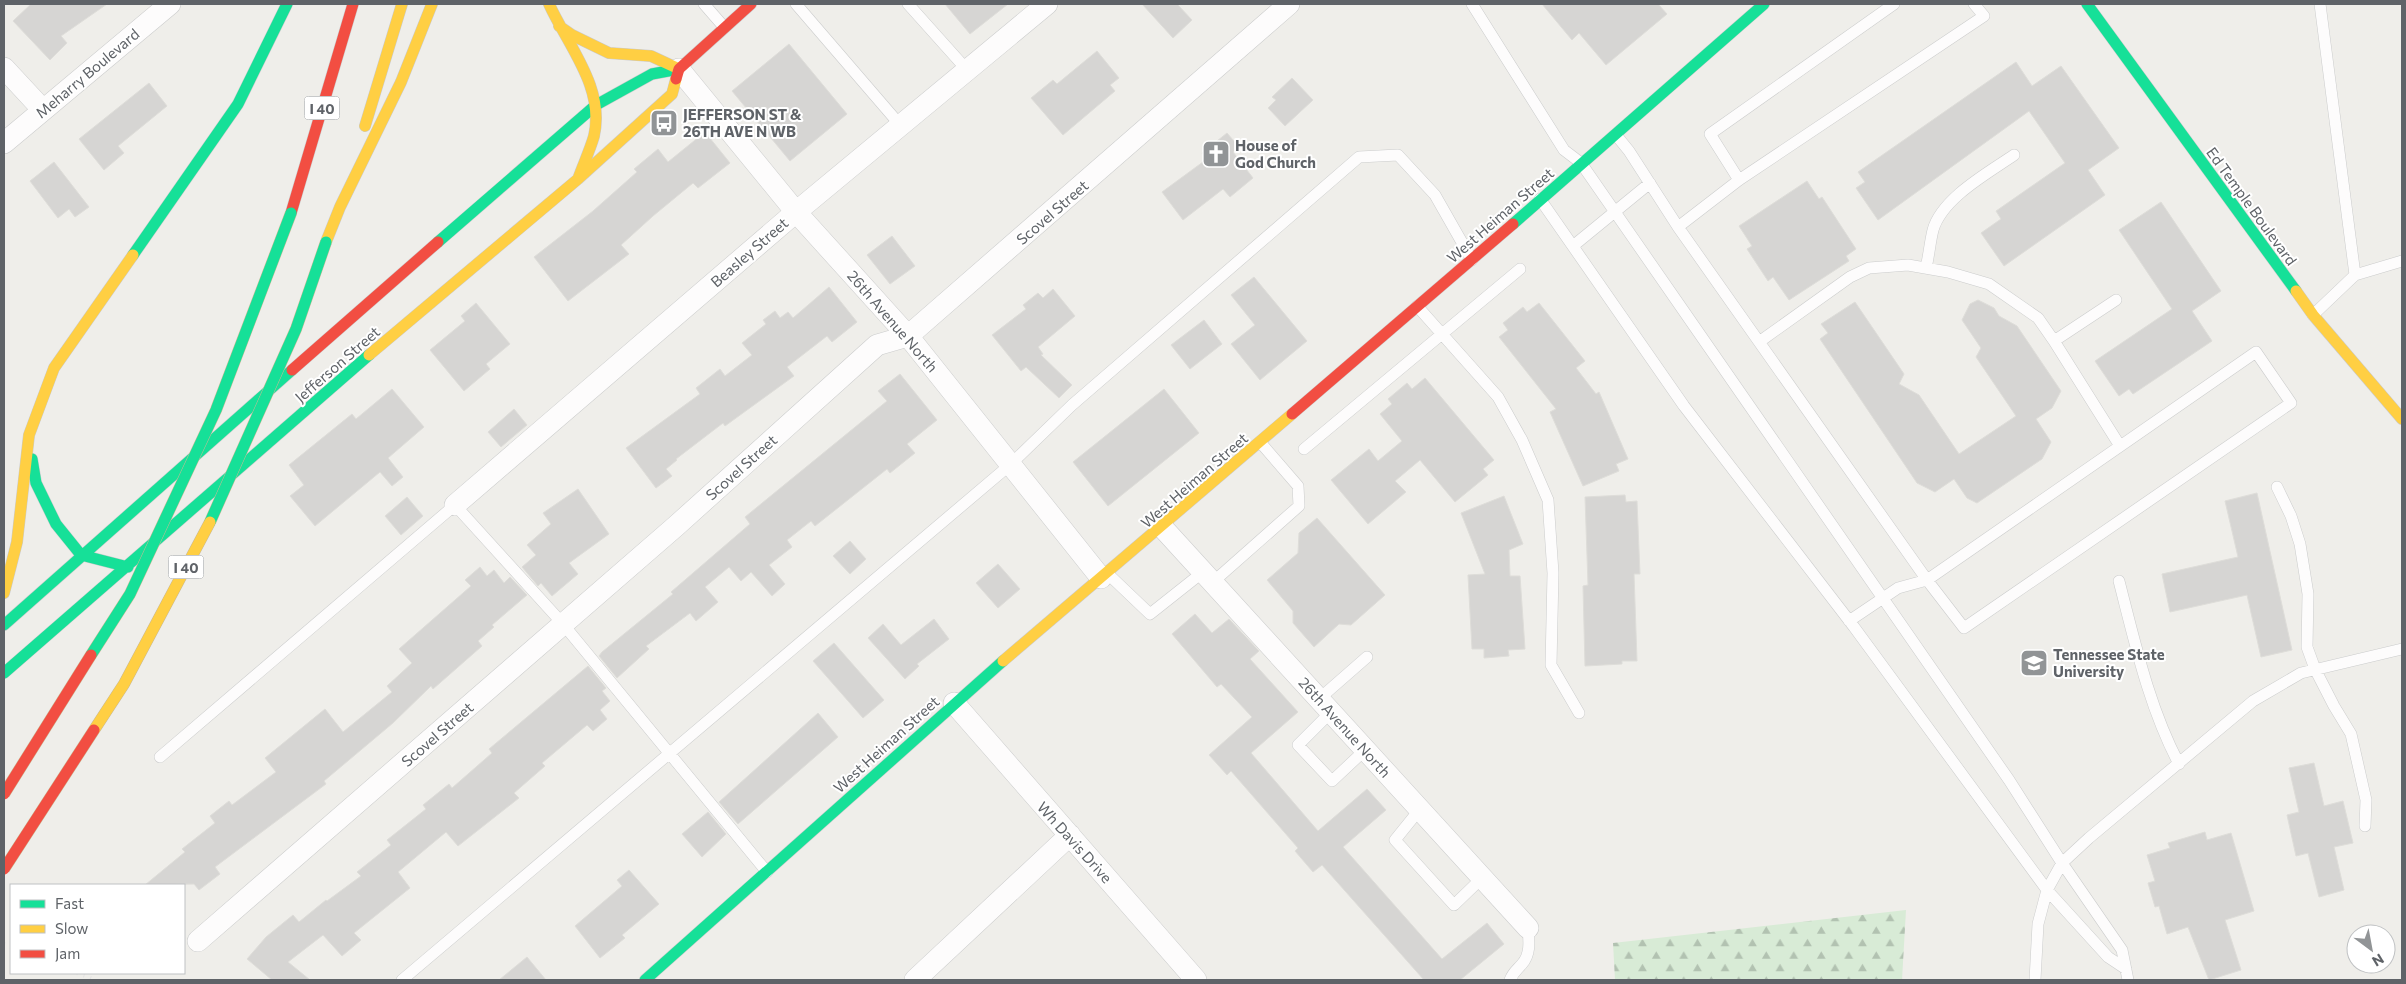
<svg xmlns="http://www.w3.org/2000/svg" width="2406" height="984" viewBox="0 0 2406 984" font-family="Commissioner,sans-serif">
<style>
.forest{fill:url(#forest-firs)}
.building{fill:#d6d5d3;stroke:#deddd9}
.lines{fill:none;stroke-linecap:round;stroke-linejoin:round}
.lane-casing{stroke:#cbcccc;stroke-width:12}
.street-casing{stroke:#cbcccc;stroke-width:22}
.fast-casing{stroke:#cacacb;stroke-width:12}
.slow-casing{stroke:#cacacb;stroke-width:12}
.jam-casing{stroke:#cacacb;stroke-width:12}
.lane{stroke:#fdfcfc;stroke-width:11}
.street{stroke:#fdfcfc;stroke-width:21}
.fast{stroke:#16e098;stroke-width:11}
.slow{stroke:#ffcf43;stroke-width:11}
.jam{stroke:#f24e42;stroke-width:11}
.rail{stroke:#e4e4e4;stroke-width:4;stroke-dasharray:1 6;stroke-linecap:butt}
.fast-bridge-casing{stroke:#c8b996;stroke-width:12;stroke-linecap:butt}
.slow-bridge-casing{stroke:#c8b996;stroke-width:12;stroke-linecap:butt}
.jam-bridge-casing{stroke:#c8b996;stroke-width:12;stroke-linecap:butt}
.fast-bridge{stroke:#16e098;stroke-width:11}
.slow-bridge{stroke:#ffcf43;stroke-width:11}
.jam-bridge{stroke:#f24e42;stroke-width:11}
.labels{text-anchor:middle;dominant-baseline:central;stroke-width:4;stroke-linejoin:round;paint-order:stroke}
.shield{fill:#fff;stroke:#8f9295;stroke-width:1}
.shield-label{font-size:14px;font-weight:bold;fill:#5f6368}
.street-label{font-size:15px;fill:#5f6368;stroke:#fff}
.poi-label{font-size:15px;font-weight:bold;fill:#5f6368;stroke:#fff;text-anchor:start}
</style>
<defs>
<pattern id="forest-firs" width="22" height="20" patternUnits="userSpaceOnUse" patternTransform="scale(1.25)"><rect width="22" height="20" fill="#d8ebd6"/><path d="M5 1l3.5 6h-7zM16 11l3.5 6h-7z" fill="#b2c2b1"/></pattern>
</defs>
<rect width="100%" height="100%" fill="#efeeea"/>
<path class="forest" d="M1906,910L1902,980H1615L1613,943Z"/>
<path class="building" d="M31,4H107L61,36L67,43L50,60L13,21Z
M945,4H1008L970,34Z
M1142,4H1177L1192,20L1173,38Z
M1542,4H1658L1667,14L1606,65L1579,33L1572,40Z
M789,44L847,114L790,161L732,91Z
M1097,51L1119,78L1110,85L1115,91L1063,135L1031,98L1053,80L1057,84Z
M2016,62L2032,86L2061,66L2119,148L2088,170L2105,195L2004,266L1981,233L2001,219L1996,211L2065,163L2029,111L1878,220L1856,188L1865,182L1858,172Z
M1292,78L1313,100L1285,126L1268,108L1276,100L1272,97Z
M149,83L167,106L118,146L124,153L104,170L79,139Z
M705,132L730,163L698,188L693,183L653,216L621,245L629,254L568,301L534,257L593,211L637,172L634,169L658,149L668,162Z
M1227,133L1239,147L1233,152L1253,178L1230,197L1223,189L1183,220L1162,192L1207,159L1202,153Z
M54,162L89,207L75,217L69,209L58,218L30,181Z
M1807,181L1819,199L1822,197L1856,249L1846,256L1849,261L1789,300L1773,277L1768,281L1747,249L1752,246L1739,226Z
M2161,202L2221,291L2192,311L2212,341L2133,394L2129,389L2119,396L2095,361L2172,309L2119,230Z
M892,236L915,266L890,284L867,255Z
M1254,277L1307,341L1260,380L1231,344L1255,325L1231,295Z
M829,287L857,322L832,342L827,336L787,367L794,376L725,426L723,423L676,459L677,460L666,469L672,476L656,488L626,448L700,394L696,388L720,369L725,376L752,355L742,343L766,324L763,320L775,311L780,318L788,312L793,318Z
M1053,289L1075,316L1038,347L1043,354L1041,355L1072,385L1059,398L1026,367L1021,371L992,335L1026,309L1023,305L1038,293L1043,298Z
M1978,300L1994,308L1999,316L2017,326L2061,391L2052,408L2036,419L2051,442L2042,459L1977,503L1967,498L1954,479L1935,492L1917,483L1820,339L1828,333L1821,324L1855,302L1904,374L1899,384L1919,395L1959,454L2016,416L1976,357L1981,348L1962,320L1970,304Z
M476,303L510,344L486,364L490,369L464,391L430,350L465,321L461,316Z
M1539,303L1585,361L1576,368L1596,394L1599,392L1628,459L1616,464L1619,471L1583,486L1550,412L1556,409L1499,337L1508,330L1503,323L1523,307L1527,312Z
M1204,320L1222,344L1190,369L1171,345Z
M900,374L937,420L907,444L915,453L890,473L887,469L815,526L811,521L787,540L792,547L769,565L785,584L772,596L751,572L741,581L729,567L705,587L718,602L696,621L690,613L646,646L649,649L617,678L599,656L602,652L673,594L671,592L750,524L745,517L887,401L878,391Z
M1425,378L1494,460L1483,469L1488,475L1455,502L1420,460L1395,481L1406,492L1368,524L1331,480L1369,449L1378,461L1402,441L1380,414L1392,404L1388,399L1407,383L1412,389Z
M392,389L424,427L388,458L403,477L392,486L380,472L315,526L290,496L304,485L289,465L352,414L356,419Z
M1164,389L1199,433L1108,506L1073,462Z
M514,409L527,425L501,447L488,432Z
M578,489L609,534L569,563L578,574L552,596L541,583L538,586L522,567L536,555L527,545L551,524L543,513Z
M2257,493L2292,650L2261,657L2247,595L2170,612L2162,574L2238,557L2225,501Z
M1625,495L1626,502L1637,501L1640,574H1634L1637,661H1622V664L1585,666L1583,586L1588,585L1585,497Z
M1504,496L1523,544L1509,550L1510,576H1520L1525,649L1508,650L1509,656L1484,658V649H1472L1468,575L1485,574L1461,513Z
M407,497L423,516L401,535L385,516Z
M1317,518L1385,595L1351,625L1339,624L1314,647L1293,623V611L1267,580L1298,553L1299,533Z
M850,541L866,559L850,574L833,556Z
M998,564L1020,589L998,608L976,583Z
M480,567L487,576L494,570L504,583L510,577L527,595L492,625L494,627L478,641L482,646L433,689L431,686L393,723L324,781L326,784L215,867L220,874L199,890L194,884L145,885L185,852L182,849L215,823L210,816L229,801L232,805L276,772L265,758L325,709L343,732L392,692L387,686L412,663L399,649L471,586L465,580Z
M1195,614L1212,633L1229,619L1259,651L1250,659L1298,712L1251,753L1318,831L1367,789L1386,810L1343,847L1442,959L1487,923L1504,944L1460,980H1424L1322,865L1313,872L1295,851L1298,848L1231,771L1227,775L1209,755L1252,717L1221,684L1217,687L1172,634Z
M934,619L949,639L917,664L919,666L905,679L868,638L883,624L901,645Z
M834,643L884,700L863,718L813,661Z
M588,666L606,688L602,691L610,701L600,710L607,719L593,731L587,725L542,763L545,766L514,793L519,798L458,846L446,832L398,872L410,888L354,933L361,940L342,956L323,935L288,962L310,980H272L247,959L266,937L293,915L299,922L326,900L327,901L361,876L357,872L391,845L387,840L426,809L423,805L449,784L452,788L492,753L489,749Z
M818,713L838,737L738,824L719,802Z
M2314,763L2324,806L2343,801L2353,843L2334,847L2344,890L2319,897L2308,853L2296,856L2287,815L2299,812L2289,768Z
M708,812L726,834L702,857L682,834Z
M2205,832L2207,840L2231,833L2254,911L2225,920L2241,970L2209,980L2188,927L2167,934L2159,906L2155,907L2148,883L2155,881L2147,855L2170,848L2168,843Z
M629,870L659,904L622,935L625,938L600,958L575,926L622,886L617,880Z
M527,957L546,980H499Z"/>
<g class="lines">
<defs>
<path id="lane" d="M704,4L724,27
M796,4L901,126
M908,4L968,71
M1472,4L1564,150L1581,163L2009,780L2062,863L2122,950L2128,980
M2320,4L2355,275
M1616,135L1629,151L1678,227L1739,180L1984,16L1974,4
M1739,180L1710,134L1894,4
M1540,199L1684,406L1854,627L2047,890L2108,957L2126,969
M1678,227L1927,580L1964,628L2291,403L2256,352L1927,580L1898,588L1849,621
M1573,246L1650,183
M1926,268C1929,255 1930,242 1933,230C1942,198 1988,173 2014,155
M1417,306L1498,397L1522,440L1548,500L1553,573L1551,665L1579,713
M2313,315L2355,275L2402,261
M2054,341L2116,300
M1759,342L1850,277L1869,268L1908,265L1948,272L1989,284L2038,318L2054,341L2120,446
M1304,449L1520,269
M2277,487L2291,516L2300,544L2308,594L2307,647L2315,669L2334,706L2351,734L2366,800L2365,826
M1107,573L1150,614L1203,572
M2119,581C2135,643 2149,707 2179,764
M1213,582L1299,506L1298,486L1260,442
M1319,699L1367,657
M1331,712L1298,745L1332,781L1365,750
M160,757L455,505L563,624L767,872
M1420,809L1395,840L1454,905L1482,878
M402,980L1011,464L1072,405L1359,157L1398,155L1435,195L1472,260
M1510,980C1513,972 1517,970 1522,964C1531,954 1529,940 1528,928
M2035,980L2038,924L2047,890L2062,863L2089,838L2253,701L2301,673L2402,649"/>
<path id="street" d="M4,68L43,110
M679,69L796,212L908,336L1101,578
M4,143L170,4
M455,505L796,212L1047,4
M1162,527L1528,928
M954,703L1196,980
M198,941L676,526L877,345L908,336L1289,4
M915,980L1070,835"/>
<path id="fast" d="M2087,4L2296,291
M1513,224L1764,4
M438,242L596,105L652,74L679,69
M133,255L238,104L287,4
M32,459L36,483L56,524L81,555L128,567
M4,625L292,370
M4,673L369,355
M645,980L1003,661"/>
<path id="slow" d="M549,4C568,46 605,87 594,136C590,150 583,165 578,179
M559,26L572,35L609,53L651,56L679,69
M365,126L402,4
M326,242L340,207L401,82L432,4
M2296,291L2313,315L2402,419
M369,355L578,179L672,94L676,79
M4,593L17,542L29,435L54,368L133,255
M1003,661L1292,414"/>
<path id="jam" d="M676,79L679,69L751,4
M291,213L353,4
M292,370L438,242
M1292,414L1513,224"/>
</defs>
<use href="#lane" class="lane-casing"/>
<use href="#street" class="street-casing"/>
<use href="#fast" class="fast-casing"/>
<use href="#slow" class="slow-casing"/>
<use href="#jam" class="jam-casing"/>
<use href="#lane" class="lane"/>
<use href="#street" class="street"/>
<use href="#fast" class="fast"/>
<use href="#slow" class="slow"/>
<use href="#jam" class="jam"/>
<path class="rail" d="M4,944L11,947
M77,973L96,980"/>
<defs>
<path id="fast-bridge" d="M210,522L296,329L326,242
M91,655L130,594L216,410L291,213"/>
<path id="slow-bridge" d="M94,730L124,684L210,522"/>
<path id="jam-bridge" d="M4,794L91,655
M4,869L94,730"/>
</defs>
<use href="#fast-bridge" class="fast-bridge-casing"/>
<use href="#slow-bridge" class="slow-bridge-casing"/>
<use href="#jam-bridge" class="jam-bridge-casing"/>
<use href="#fast-bridge" class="fast-bridge"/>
<use href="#slow-bridge" class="slow-bridge"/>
<use href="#jam-bridge" class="jam-bridge"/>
</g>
<defs>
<symbol id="bus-square" viewBox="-11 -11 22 22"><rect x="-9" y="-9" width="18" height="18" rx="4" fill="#919496" stroke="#fff"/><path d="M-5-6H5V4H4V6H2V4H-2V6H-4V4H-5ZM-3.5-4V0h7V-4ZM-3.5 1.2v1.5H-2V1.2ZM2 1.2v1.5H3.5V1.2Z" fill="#fff"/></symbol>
<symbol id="church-square" viewBox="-11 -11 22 22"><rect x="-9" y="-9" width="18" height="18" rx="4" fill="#919496" stroke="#fff"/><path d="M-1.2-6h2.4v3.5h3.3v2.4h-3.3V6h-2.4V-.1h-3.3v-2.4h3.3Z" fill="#fff"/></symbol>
<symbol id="university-square" viewBox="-11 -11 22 22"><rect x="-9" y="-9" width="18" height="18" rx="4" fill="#919496" stroke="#fff"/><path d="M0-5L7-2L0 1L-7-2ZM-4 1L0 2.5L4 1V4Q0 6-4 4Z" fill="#fff"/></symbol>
</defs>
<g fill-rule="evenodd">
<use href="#bus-square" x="648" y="107" width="32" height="32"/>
<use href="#church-square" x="1200" y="138" width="32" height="32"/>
<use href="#university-square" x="2018" y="647" width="32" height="32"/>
</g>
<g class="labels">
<g class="shield">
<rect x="304.5" y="96.5" width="35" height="23" rx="4"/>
<rect x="168.5" y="555.5" width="35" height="23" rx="4"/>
</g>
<g class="shield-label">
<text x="322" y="108">I 40</text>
<text x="186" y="567">I 40</text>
</g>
<g class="street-label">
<text transform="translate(87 73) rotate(-40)">Meharry Boulevard</text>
<text transform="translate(2252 206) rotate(54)">Ed Temple Boulevard</text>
<text transform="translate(1052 212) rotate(-41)">Scovel Street</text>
<text transform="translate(1500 215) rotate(-41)">West Heiman Street</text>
<text transform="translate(749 252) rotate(-41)">Beasley Street</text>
<text transform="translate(893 321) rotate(49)">26th Avenue North</text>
<text transform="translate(337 364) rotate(-41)">Jefferson Street</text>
<text transform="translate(741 467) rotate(-42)">Scovel Street</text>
<text transform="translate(1194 480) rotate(-41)">West Heiman Street</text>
<text transform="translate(1345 727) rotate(48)">26th Avenue North</text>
<text transform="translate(437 734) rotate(-41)">Scovel Street</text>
<text transform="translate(886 744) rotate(-42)">West Heiman Street</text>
<text transform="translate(1075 842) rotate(48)">Wh Davis Drive</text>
</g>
<g class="poi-label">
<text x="683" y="114">JEFFERSON ST &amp;<tspan x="683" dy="17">26TH AVE N WB</tspan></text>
<text x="1235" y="145">House of<tspan x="1235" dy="17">God Church</tspan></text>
<text x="2053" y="654">Tennessee State<tspan x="2053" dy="17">University</tspan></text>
</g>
</g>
<rect width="2406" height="984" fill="none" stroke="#5f6368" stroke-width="10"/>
<rect x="10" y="884" width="175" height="90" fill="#ffffff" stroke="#bfc1c3"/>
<rect x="20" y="900" width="25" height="8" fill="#16e098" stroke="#bfc1c3"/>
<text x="55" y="909" font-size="15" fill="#5f6368">Fast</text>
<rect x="20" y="925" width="25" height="8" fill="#ffcf43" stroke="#bfc1c3"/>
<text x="55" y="934" font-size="15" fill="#5f6368">Slow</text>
<rect x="20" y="950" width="25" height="8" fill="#f24e42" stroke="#bfc1c3"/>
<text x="55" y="959" font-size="15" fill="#5f6368">Jam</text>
<g transform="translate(2371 949) rotate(148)"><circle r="24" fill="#ffffff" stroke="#bfc1c3"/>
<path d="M0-4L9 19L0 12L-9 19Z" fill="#919496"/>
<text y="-8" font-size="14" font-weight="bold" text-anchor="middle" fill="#5f6368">N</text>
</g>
</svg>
